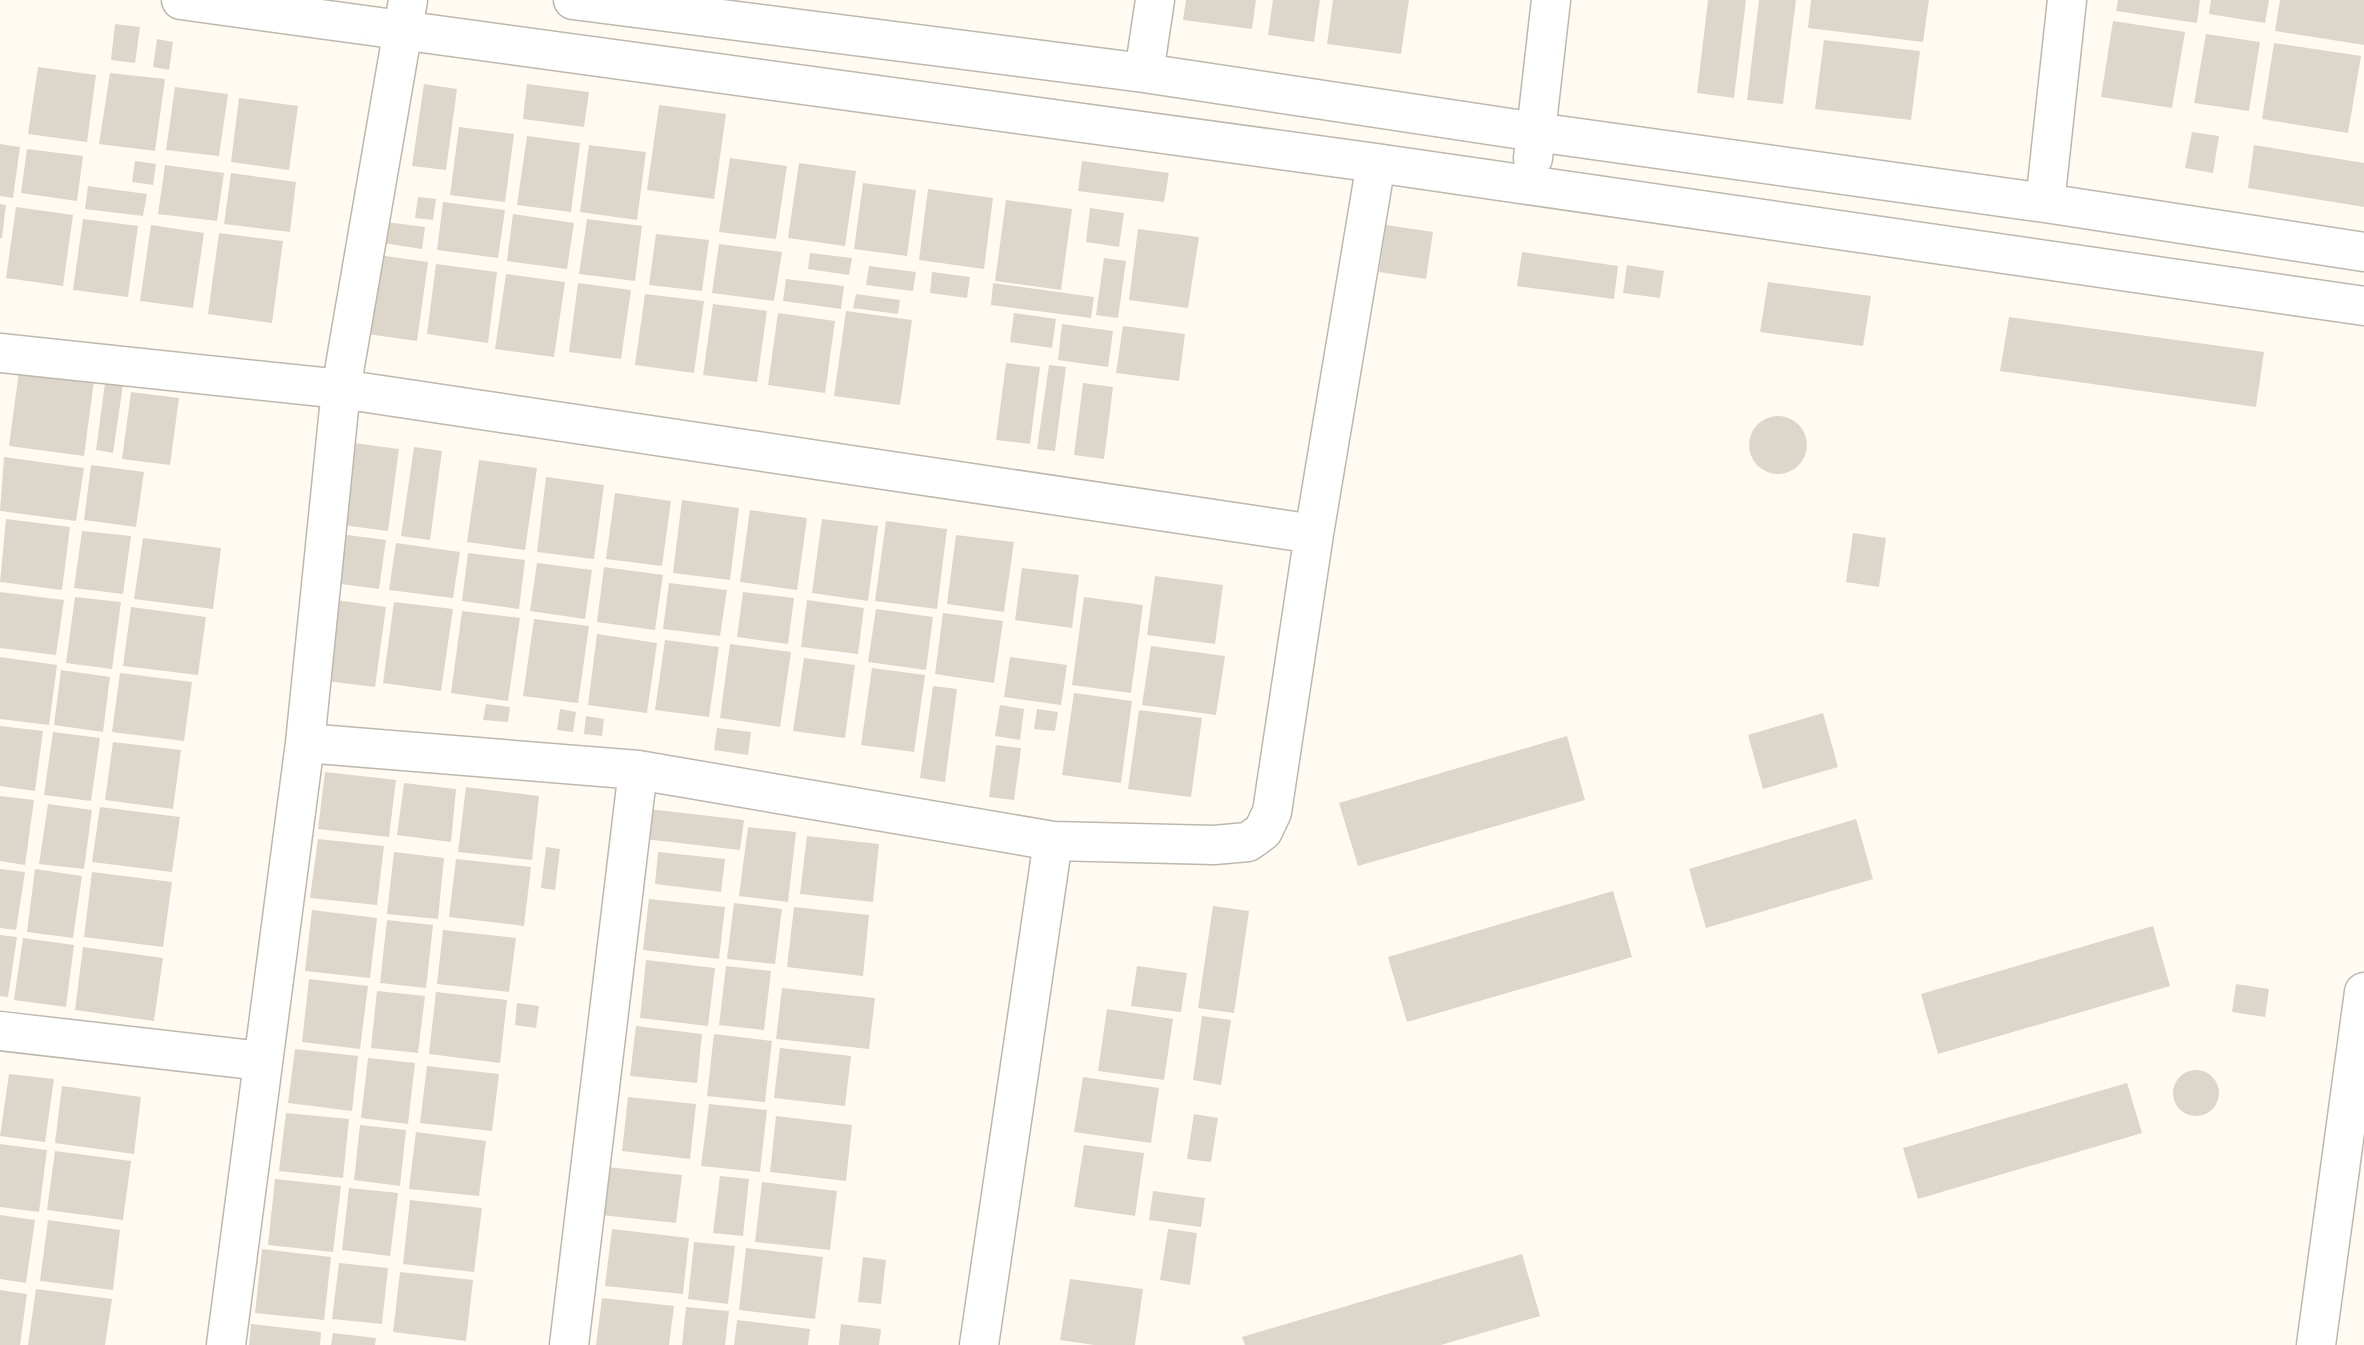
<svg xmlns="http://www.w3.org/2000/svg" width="2364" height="1345" viewBox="0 0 2364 1345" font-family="'Noto Serif',serif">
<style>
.building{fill:#ddd6ca}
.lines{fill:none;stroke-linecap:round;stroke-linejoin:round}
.minor-casing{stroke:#beb8ac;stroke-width:41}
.minor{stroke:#fff;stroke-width:38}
</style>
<rect width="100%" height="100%" fill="#fffbf3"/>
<path class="building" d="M1186,0H1256L1252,29L1183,20Z
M1273,0H1320L1314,42L1268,35Z
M1333,0H1409L1401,54L1327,44Z
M1708,0H1746L1734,98L1697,93Z
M1759,0H1796L1783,104L1747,100Z
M1811,0H1929L1923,42L1808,28Z
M2118,0H2200L2197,23L2116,11Z
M2211,0H2269L2265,23L2209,14Z
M2280,0H2364V45L2275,31Z
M2113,21L2185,32L2172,108L2101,97Z
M115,24L140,27L135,63L111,60Z
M2206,34L2260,42L2249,111L2194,103Z
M157,39L173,42L169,70L153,67Z
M1824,40L1920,51L1911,120L1815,109Z
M2274,43L2361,56L2348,133L2262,119Z
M38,67L96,75L87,142L28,134Z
M110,73L165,79L155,151L99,144Z
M424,84L457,89L446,170L412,166Z
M527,84L589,92L584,127L523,119Z
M175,87L228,94L219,156L166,150Z
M239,98L298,106L289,170L231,162Z
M659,105L726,114L714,199L647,190Z
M459,127L514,134L505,202L450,195Z
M2192,132L2219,136L2213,173L2185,168Z
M527,136L580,143L571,212L517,205Z
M0,144L20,147L13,198L0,196Z
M589,145L646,152L637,220L580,212Z
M2254,145L2364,163V207L2248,188Z
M27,149L83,156L77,201L21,193Z
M730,158L787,166L776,239L719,232Z
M135,161L156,164L153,185L132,182Z
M1082,161L1169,173L1164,202L1078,191Z
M799,163L856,171L845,246L788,238Z
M165,165L224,173L217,221L158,214Z
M231,173L296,182L290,232L224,224Z
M863,183L916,190L907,256L854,249Z
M88,186L147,194L143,216L85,209Z
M928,189L993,198L984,269L919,260Z
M418,197L436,199L433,220L415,218Z
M1006,200L1072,209L1061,290L995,281Z
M443,202L505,210L498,258L437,250Z
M0,204L6,205L2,238H0Z
M16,207L73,215L63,286L6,278Z
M1090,208L1124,213L1119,247L1086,242Z
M513,214L574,223L567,269L507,261Z
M83,219L138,226L128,297L73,290Z
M587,219L642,226L635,281L579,274Z
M378,221L425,227L422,249L376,242Z
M151,225L204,233L193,308L140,301Z
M1386,225L1433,232L1426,279L1379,272Z
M1138,229L1199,237L1188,308L1129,300Z
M219,233L283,241L272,323L208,314Z
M656,234L709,240L702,291L649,285Z
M719,244L782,252L774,301L712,293Z
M1522,252L1618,266L1614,299L1517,286Z
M810,253L852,258L849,275L808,269Z
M371,254L428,262L417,341L360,333Z
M1104,258L1126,261L1118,318L1096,315Z
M436,264L497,272L488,343L427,334Z
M1627,265L1664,271L1660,298L1623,293Z
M869,266L916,272L913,291L866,285Z
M932,272L970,277L967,298L930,293Z
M506,274L565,282L554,357L495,349Z
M786,279L844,286L841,309L783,301Z
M1768,282L1871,296L1863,346L1760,332Z
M578,283L631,290L621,359L569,352Z
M993,283L1094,297L1091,318L991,305Z
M645,294L704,301L694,373L635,365Z
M856,294L900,300L898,314L853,308Z
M713,304L767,311L757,382L703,375Z
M846,311L912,320L900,405L834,396Z
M778,313L835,321L825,393L768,385Z
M1014,313L1056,319L1052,348L1010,342Z
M2009,317L2264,352L2256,407L2000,371Z
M1062,324L1113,331L1108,367L1058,360Z
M1123,326L1185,334L1179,381L1116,373Z
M1006,363L1040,367L1030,444L996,440Z
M1049,365L1066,367L1055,451L1037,449Z
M19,371L94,381L84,456L9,446Z
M105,383L123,385L113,453L96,450Z
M1083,383L1113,387L1104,459L1074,455Z
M131,392L179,398L170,465L122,459Z
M1749 445a29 29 0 1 1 58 0a29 29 0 1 1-58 0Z
M346,442L399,449L388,531L334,524Z
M414,447L442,451L430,540L401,536Z
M4,457L84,468L76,521L0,511Z
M479,460L537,468L525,550L467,542Z
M91,465L144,472L136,527L84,520Z
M546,477L604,485L594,559L537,552Z
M615,493L671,501L662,566L606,559Z
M682,500L739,508L730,580L673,573Z
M750,510L807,518L797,590L740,582Z
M6,519L70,527L62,590L0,582Z
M822,519L878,526L868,601L812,593Z
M886,521L947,529L937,609L875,601Z
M82,531L131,536L123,594L74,588Z
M332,533L386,540L379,589L326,582Z
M1853,533L1886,538L1879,587L1846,582Z
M956,535L1014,542L1004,612L947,604Z
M143,538L221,548L213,609L134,599Z
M396,543L460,552L453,598L389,590Z
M468,553L525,560L519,609L462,601Z
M537,563L592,570L585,619L530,611Z
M604,567L663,575L655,630L597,622Z
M1022,568L1079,575L1072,628L1015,620Z
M1155,576L1223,585L1215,644L1147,635Z
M669,583L727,590L720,636L663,629Z
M0,592L64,600L56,655L0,648Z
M743,592L794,598L788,644L737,637Z
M75,597L121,602L112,669L66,663Z
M1084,597L1143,605L1131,693L1072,685Z
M329,599L386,607L375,687L318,680Z
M807,600L864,608L858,654L801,647Z
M394,602L453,609L441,691L383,683Z
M131,607L206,617L198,675L123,666Z
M876,609L933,617L926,670L868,662Z
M462,611L520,618L508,701L451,693Z
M943,613L1003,621L994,683L935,674Z
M534,619L589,626L578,703L523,696Z
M597,634L657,643L647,713L588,705Z
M665,640L719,647L709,717L655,710Z
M730,644L791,652L780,727L720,718Z
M1151,646L1225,656L1216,715L1142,705Z
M0,657L57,665L49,725L0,719Z
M1010,657L1067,665L1061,705L1004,697Z
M804,658L855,665L845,738L793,731Z
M872,668L925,675L914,752L861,745Z
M61,670L110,677L103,732L54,725Z
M120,673L192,682L184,741L112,732Z
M933,686L957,689L945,782L920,778Z
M1074,693L1132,701L1121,783L1062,775Z
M486,704L510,707L508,722L483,720Z
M1000,705L1024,709L1020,740L995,736Z
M560,709L576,712L573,732L557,730Z
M1037,709L1058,712L1055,731L1034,729Z
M1139,710L1202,718L1191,797L1128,789Z
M1823,713L1838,767L1763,789L1748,735Z
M586,716L604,719L602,736L584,734Z
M0,726L43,731L35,791L0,786Z
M717,728L751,732L748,755L714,750Z
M53,732L100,738L91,801L44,795Z
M1567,736L1585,800L1358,866L1339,803Z
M113,742L181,750L173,809L105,800Z
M996,745L1021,748L1014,800L989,797Z
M325,772L396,780L389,837L318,829Z
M404,783L456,789L451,842L397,835Z
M466,787L539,796L532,860L458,852Z
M0,796L34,800L25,865L0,861Z
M48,804L92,810L84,869L39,864Z
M100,807L180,817L172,872L92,862Z
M640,808L744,820L740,850L636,838Z
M1856,819L1873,879L1706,928L1689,869Z
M748,827L796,832L788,902L739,896Z
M807,836L879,844L873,902L800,894Z
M318,839L384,846L377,905L310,898Z
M546,847L560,849L555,890L541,888Z
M394,852L444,858L438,919L387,914Z
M658,852L725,859L721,892L655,884Z
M456,859L531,867L524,926L449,917Z
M0,869L25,872L16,930L0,928Z
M35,869L82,876L73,938L27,932Z
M92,872L172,882L163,947L84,937Z
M1613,891L1632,957L1407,1022L1388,957Z
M649,899L725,907L719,959L643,950Z
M734,903L782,909L775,964L727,959Z
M1213,906L1249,911L1234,1013L1198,1008Z
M794,907L869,915L863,976L787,967Z
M312,910L377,918L370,978L305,971Z
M387,920L433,925L426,988L380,983Z
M2153,926L2170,986L1938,1054L1921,994Z
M443,930L516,938L509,992L437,984Z
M0,935L17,937L8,997L0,996Z
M23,938L74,945L66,1007L14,1000Z
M83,947L163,958L154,1021L75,1010Z
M646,960L715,968L708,1026L640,1018Z
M726,966L771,971L764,1030L719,1025Z
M1137,966L1187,973L1181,1012L1131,1006Z
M309,979L368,986L360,1049L302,1042Z
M2236,984L2269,989L2265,1017L2232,1012Z
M782,988L875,998L869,1049L776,1039Z
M377,991L425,996L418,1053L371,1048Z
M436,992L507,1000L500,1063L429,1054Z
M517,1003L539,1006L536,1028L515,1025Z
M1107,1009L1173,1019L1164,1080L1098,1071Z
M1202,1016L1231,1020L1221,1085L1193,1080Z
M636,1026L702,1034L697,1083L630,1076Z
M714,1034L772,1041L765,1102L707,1096Z
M780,1048L851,1056L845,1106L774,1098Z
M295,1049L358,1056L352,1111L288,1103Z
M368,1058L415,1063L408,1124L361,1118Z
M427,1066L499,1074L492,1131L420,1123Z
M2173 1093a23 23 0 1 1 46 0a23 23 0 1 1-46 0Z
M9,1074L54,1079L45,1142L0,1136Z
M1083,1077L1159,1088L1151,1143L1074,1132Z
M2127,1083L2142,1133L1918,1199L1903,1148Z
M62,1086L141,1097L134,1154L55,1143Z
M628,1097L696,1104L690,1159L622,1151Z
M709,1104L767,1110L760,1172L701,1166Z
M286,1113L349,1119L343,1178L279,1171Z
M1194,1114L1218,1118L1211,1162L1187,1159Z
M776,1116L852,1125L846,1181L770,1172Z
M360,1125L406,1130L400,1186L354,1180Z
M416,1132L486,1141L479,1196L409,1189Z
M0,1144L47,1150L39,1212L0,1207Z
M1084,1145L1144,1153L1135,1216L1074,1207Z
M55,1151L131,1161L123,1220L47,1210Z
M607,1167L682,1175L676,1223L601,1215Z
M720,1176L749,1179L743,1236L713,1233Z
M275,1179L341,1186L333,1252L268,1245Z
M762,1182L837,1191L830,1250L755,1242Z
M349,1188L398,1193L390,1256L342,1250Z
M1153,1191L1205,1198L1201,1227L1149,1220Z
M410,1200L482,1208L474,1272L403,1264Z
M0,1215L35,1220L26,1283L0,1279Z
M48,1220L120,1230L113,1290L40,1281Z
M612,1229L689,1238L683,1294L605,1286Z
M1168,1229L1197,1233L1190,1285L1160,1280Z
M694,1242L735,1246L728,1304L688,1299Z
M746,1248L823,1257L815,1319L739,1310Z
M262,1249L331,1257L324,1320L255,1313Z
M1522,1254L1540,1316L1441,1345H1245L1242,1337Z
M863,1257L886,1260L881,1304L858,1302Z
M339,1263L388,1268L382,1324L332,1319Z
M400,1272L473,1280L466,1341L393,1332Z
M1070,1279L1143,1289L1135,1345H1094L1060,1340Z
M36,1289L112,1299L105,1345H28Z
M0,1290L27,1294L20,1345H0Z
M602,1298L674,1306L669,1345H596Z
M686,1307L729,1311L725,1345H682Z
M737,1320L810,1329L808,1345H734Z
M251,1324L321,1332L320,1345H249Z
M841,1324L881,1329L879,1345H839Z
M333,1333L376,1338L375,1345H331Z"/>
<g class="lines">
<defs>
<path id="minor" d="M181,0L1376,163L2364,306
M573,0L1144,73L1536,132L2045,203L2364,252
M1144,73L1155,0
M1533,158L1551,0
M2045,203L2067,0
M0,353L341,389L1314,534
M305,743L638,770L1053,841L1214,845L1248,842L1263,831L1272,812L1314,534L1376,163
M0,1031L262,1061
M226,1345L305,743L341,389L408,0
M569,1345L638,770
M979,1345L1053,841
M2316,1345L2364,992"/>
</defs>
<use href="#minor" class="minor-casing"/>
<use href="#minor" class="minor"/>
</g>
</svg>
